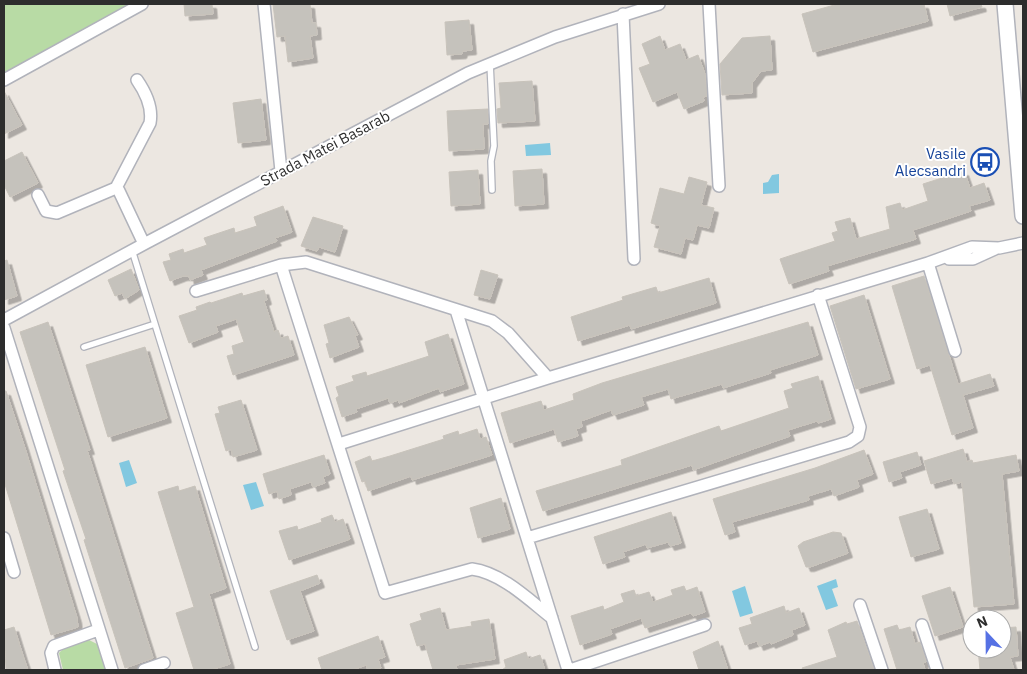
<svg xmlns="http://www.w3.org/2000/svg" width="1027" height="674" viewBox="0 0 1027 674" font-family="'IBM Plex Sans',sans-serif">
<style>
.green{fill:#b8dba5}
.water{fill:#82c8e0}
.building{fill:#c5c2bc;stroke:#c8c3bb;filter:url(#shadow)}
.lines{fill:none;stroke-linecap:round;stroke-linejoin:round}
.service-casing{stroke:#b1b3bb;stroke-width:8}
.minor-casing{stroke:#b1b3bb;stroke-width:14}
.secondary-casing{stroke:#b1b3bb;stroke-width:18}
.service{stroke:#fff;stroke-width:5.5}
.minor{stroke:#fff;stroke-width:11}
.secondary{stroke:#fff;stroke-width:15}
.labels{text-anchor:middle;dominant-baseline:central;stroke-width:4;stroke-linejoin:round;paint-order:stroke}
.street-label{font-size:15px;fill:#2d2d2d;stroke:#fff}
.transit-label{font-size:15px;fill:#164399;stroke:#fff;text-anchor:end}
</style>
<defs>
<filter id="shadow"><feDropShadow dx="4.5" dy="4.5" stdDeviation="0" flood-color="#0004"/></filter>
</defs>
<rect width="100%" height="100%" fill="#ece7e1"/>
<path class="green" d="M4,4H139L4,75Z
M89,640L97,644L106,670H63L59,653L63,649Z"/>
<path class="water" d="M550,143L551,155L526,156L525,145Z
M779,174V193L763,194V183L768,182L772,175Z
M129,460L137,483L126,487L119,463Z
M256,482L264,506L251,510L243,485Z
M836,579L838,587L832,589L838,606L826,610L817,586Z
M745,586L753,613L740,617L732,591Z"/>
<path class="building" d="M184,4H212L213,14L185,16Z
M273,4H310L312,23H316L317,35L310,36L313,58L288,62L285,36L277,37Z
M838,4H924L928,21L813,52L802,14Z
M947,4H981L982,7L950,16Z
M469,20L472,50L463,51L462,54L447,55L445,22Z
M660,36L665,50L680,44L686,60L698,55L705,74L707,96L703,97L704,101L684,109L677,92L653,102L639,68L650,64L642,44Z
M770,36L772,70L761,71L752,83V93L722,95L720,64L742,38Z
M532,81L535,121L498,123L497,109L501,108L499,83Z
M4,91L22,125L4,134Z
M261,99L266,140L238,143L233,103Z
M488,109V124H483L484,149L449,151L447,111Z
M22,152L38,183L10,197L4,185V161Z
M542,169L544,204L515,206L513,171Z
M478,170L480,204L451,206L449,172Z
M964,171L970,188L984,183L990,200L969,206L971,211L913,230L916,239L827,266L829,271L789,284L780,259L835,241L832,233L838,231L835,222L850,218L856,239L890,229L886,207L900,203L902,210L928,201L923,184Z
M689,177L707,182L701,205L714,208L709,228L697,225L693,240L685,238L681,254L654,247L660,226L651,223L660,188L684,194Z
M283,206L292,232L275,238L277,241L201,270L203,275L190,280L189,276H183L170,281L163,262L171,260L169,254L183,249L184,253L207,245L204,238L234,228L235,233L257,226L254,217Z
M313,217L343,226L335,252L319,247L317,251L301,246Z
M7,260L17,296L4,300V261Z
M131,269L139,290L125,299L122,293L115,296L108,280Z
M481,270L498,275L490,299L474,295Z
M924,276L958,384L990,374L994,386L963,395L973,428L952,435L930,365L917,369L892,286Z
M709,278L716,303L631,329L630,325L578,341L571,317L623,300L622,297L656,287L658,293Z
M264,290L267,300L264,301L274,332L278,330L281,338L288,336L294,355L233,375L227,356L234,354L232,346L244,342L236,319L216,326L218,332L189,343L179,316L197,310L196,307L210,302L211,303L242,293L243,296Z
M864,295L890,379L856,389L830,306Z
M349,317L358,335L355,336L359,347L330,358L326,344L329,343L324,325Z
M48,322L90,450H87L153,658L125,668L84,540L86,539L63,471L65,470L20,332Z
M808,322L818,355L770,370L771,373L723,388L722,384L671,399L668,389L641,397L644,405L613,415L611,410L581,421L582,427L576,429L578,436L558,442L554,429L510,443L501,413L541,401L544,410L574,400L573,394L602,383Z
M448,334L464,384L440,392L439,388L399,403L398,400L390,403L388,398L356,409L357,412L342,417L336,398L339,396L336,387L354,381L352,376L366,372L367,376L429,356L425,342Z
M145,347L167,418L108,437L86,365Z
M818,376L831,419L818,423L817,421L788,430L790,436L693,470L692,465L543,511L536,491L622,465L621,460L719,426L721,431L789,408L784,391L793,388L791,384Z
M4,391H6L24,445L77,618L78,627L51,635L4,481Z
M241,400L257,450L233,457L231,449L226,451L215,414L220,413L218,407Z
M477,429L480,439L486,437L492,455L412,480L411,476L368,491L365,481L362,482L355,462L370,456L372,461L390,456L444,439L443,436L458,431L459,435Z
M963,449L967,462L972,460L973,463L1016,455L1019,471L1002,474L1014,604L974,607L962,482L954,484L952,478L931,484L924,461Z
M864,450L873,474L857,480L859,487L834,496L831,489L808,496L809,500L732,522L735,532L725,535L713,499L815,468Z
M917,452L921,465L900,472L902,478L889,482L883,462Z
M324,455L330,474L323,477L325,483L313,487L311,482L290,489L291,495L279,499L277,491L269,494L263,474Z
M178,486L179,491L195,486L226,588L209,594L230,664L210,670H194L176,613L194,607L158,492Z
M501,498L510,529L478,538L470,508Z
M927,509L939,549L911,557L899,517Z
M671,512L681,543L670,546L668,542L647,548L646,544L623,552L625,557L603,564L594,537Z
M332,515L335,522L343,519L350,539L289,560L279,531L297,526L298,530L322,522L321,519Z
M833,532L841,533L848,553L810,567H806L798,546L803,542Z
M317,575L320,583L300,591L314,631L287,640L270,591Z
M684,586L686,591L697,587L705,612L693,616L691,613L645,628L641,618L610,629L612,634L580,645L571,616L603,606L604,610L624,602L621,594L634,590L636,596L649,592L653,602L673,595L671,590Z
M950,587L963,627L935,636L922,596Z
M784,606L786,613L799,608L805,625L792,630L793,635L771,644L770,642L759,646L757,641L745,645L739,628L752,624L750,618Z
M440,608L446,630L472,626L471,622L489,619L495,659L456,665L457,670H433L425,644L417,646L410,624L422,620L420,614Z
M857,621L874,670H803L802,668L837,657L828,630L846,622L847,624Z
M897,625L899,630L910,627L915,644L920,642L926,662L923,663L925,670H897L884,629Z
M14,627L24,659L28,670H6L4,630Z
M1016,627L1018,656L1010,657L1014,670H980L978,649H1002V628Z
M378,636L385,657L378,659L381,668L368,670L366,665L352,670H322L318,658Z
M718,641L728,670H699L693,652Z
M526,652L528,659L540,655L545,670H502L506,667L504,660Z"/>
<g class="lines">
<defs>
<path id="service" d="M490,63L494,146L491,161L492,190
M132,250L255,647
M84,347L155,324"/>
<path id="minor" d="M264,4L281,171
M709,4L719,186
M623,14L634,259
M4,80L142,4
M116,188L150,123C153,107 146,93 137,80
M38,195L46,211L57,213L116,188L119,191L144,244
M949,259H973L995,249
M928,263L955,351
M281,265L385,593L472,569C502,573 529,600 552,618
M196,291L281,265L306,262L492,321L508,333L548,378
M456,310L568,670
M4,320L144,244L468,73L555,37L659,4
M4,328L112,670
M339,444L548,378L928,263L972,247L999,248L1023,243
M4,538L14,572
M527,538L849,442L858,436L860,427L818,295
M860,605L882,670
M922,625L937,670
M55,670L51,653L54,646L98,630
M144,670L164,663
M570,670L705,625"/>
<path id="secondary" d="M1005,4L1023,216"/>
</defs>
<use href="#service" class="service-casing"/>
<use href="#minor" class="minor-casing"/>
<use href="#secondary" class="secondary-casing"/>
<use href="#service" class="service"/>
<use href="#minor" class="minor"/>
<use href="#secondary" class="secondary"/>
</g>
<defs>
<symbol id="bus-ring" viewBox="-11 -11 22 22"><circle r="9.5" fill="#fff" stroke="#1a4fb4" stroke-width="1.5"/><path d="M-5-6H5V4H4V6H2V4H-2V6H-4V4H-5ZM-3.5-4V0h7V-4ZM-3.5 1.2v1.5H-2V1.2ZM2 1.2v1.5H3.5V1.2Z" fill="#1a4fb4"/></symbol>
</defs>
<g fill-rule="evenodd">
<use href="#bus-ring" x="969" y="146" width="32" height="32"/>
</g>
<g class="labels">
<g class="street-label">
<text transform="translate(325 148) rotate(-28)">Strada Matei Basarab</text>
</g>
<g class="transit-label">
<text x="966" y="153">Vasile<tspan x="966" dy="17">Alecsandri</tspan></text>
</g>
</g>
<rect width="1027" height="674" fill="none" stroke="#2d2d2d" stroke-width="10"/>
<g transform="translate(987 634) rotate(338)"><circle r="24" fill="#ffffff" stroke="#ababab"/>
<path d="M0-4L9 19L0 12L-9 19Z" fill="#5671e4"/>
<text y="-8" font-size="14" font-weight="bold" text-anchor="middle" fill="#2d2d2d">N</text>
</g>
</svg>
